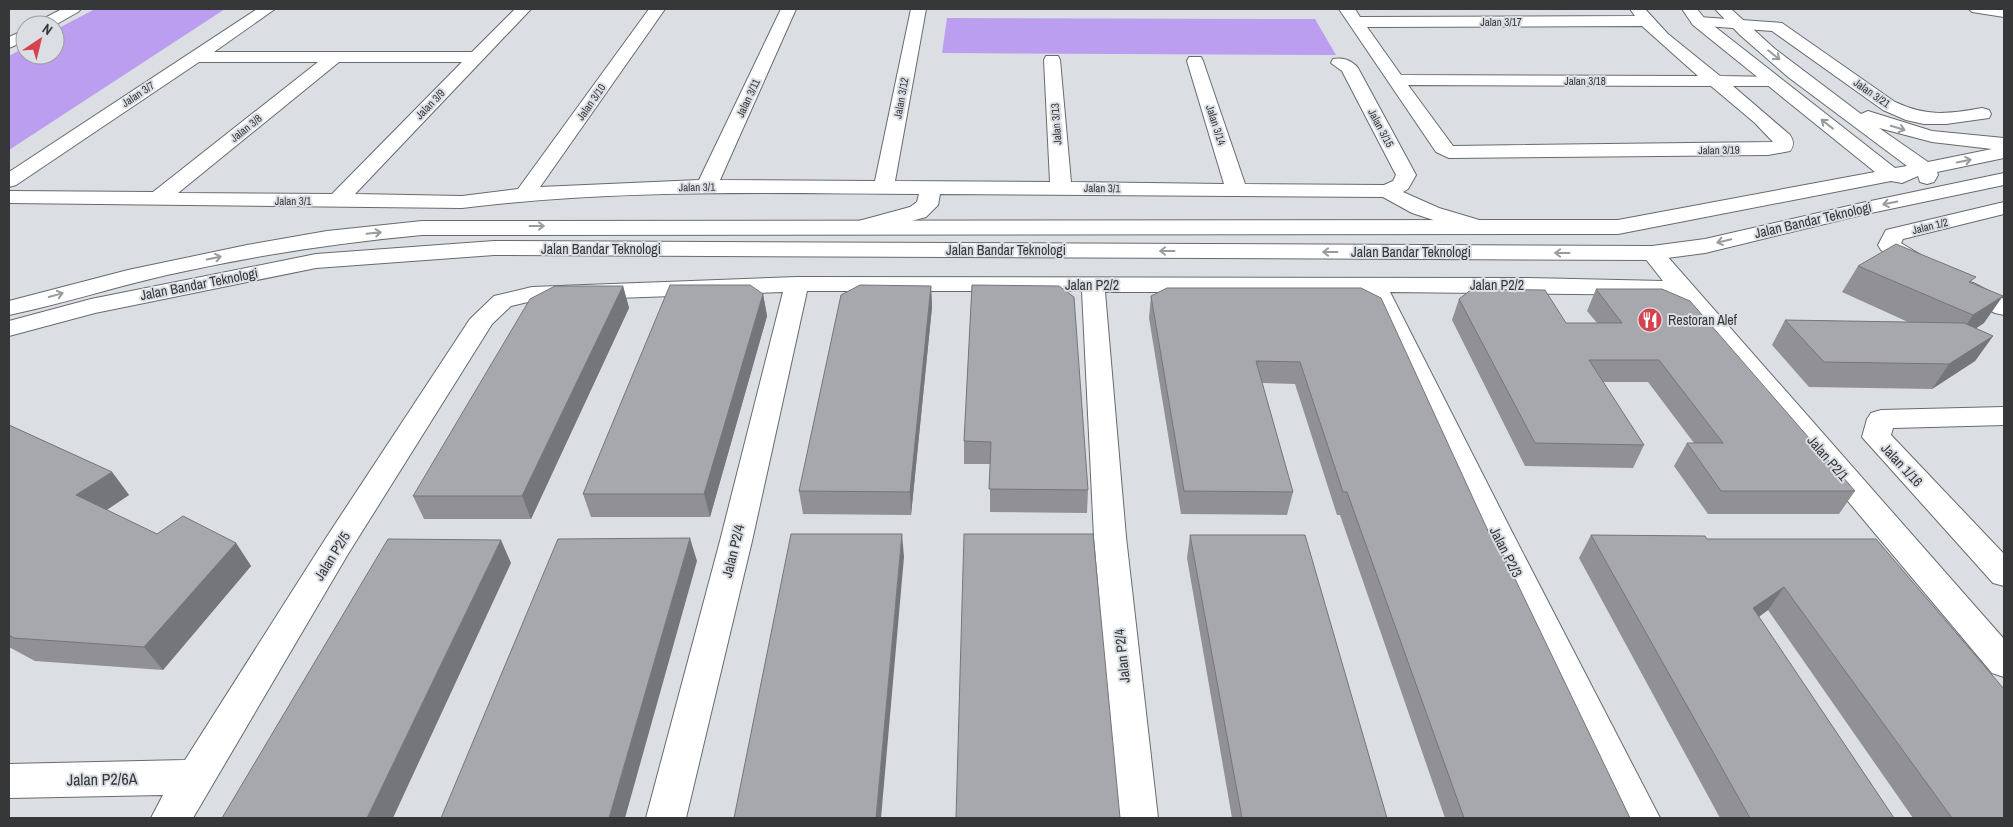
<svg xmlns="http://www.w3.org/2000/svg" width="2013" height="827" viewBox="0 0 2013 827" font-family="'Archivo Narrow',sans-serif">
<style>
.green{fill:#bb9ef0}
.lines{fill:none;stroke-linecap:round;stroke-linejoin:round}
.street-casing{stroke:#676b6e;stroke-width:2}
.secondary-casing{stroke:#676b6e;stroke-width:2}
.street{fill:#fff;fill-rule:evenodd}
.secondary{fill:#fff;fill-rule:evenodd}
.wall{fill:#909095}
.shaded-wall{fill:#757679}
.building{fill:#a7a8ad;stroke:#757679}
.oneway{stroke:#9a9b9c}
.labels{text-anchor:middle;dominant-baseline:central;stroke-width:4;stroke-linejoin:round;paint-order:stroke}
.far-street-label{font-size:11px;fill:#353739;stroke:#dbdfe3}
.street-label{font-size:14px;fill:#353739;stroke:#dbdfe3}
.poi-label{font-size:14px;fill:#353739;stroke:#dbdfe3;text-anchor:start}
.near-street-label{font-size:16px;fill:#353739;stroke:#dbdfe3}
</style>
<rect width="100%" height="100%" fill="#dbdfe3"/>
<path class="green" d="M95,9H225L9,150V56L25,47V55H55V30Z
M947,18L1315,19L1336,55L942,53Z"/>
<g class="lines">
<defs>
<path id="street" d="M62,9H81L78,12L55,25H35L37,22Z
M257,9H275L214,52H472L515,9H531L355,194L462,196L518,189L649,9H665L540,187L699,180L781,9H796L720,180L875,181L911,9H926L895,181L1050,182L1044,60L1046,56H1058L1060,60L1071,182L1224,184L1187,61L1189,57H1201L1203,61L1245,184L1384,185L1393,181L1396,175L1342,71L1331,63L1333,59C1342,57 1352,60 1358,68L1416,175L1408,189L1403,192L1439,208L1486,222L1489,227L1486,232L1478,234L1470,232L1412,213L1383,197L940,194L938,205L926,217L863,234L855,232L852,227L855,222L910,207L917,202L919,194C767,193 613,189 462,208L9,203V191L153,192L318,62H199L16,185L9,187V172ZM339,62H462L332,194L178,193Z
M1339,9H1355L1360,17L1635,16L1630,9H1645L1668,34L1720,76L1779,77L1782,81L1779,85L1773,86H1733L1790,135C1794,141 1794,146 1790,151L1768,155L1449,158L1436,152ZM1642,26L1698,76L1401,75L1367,27ZM1408,85L1711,86L1755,123L1773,142L1453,146Z
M1969,9H2004V17L1972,12Z
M1699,17L1782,23L1895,102C1927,117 1949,114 1982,108L1989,110L1991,114L1989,118L1946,124H1924L1906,120L1883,110L1772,31L1693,25L1691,22L1693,19Z
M25,30V41L9,48V37Z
M2004,202V214L1903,239L1901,243L1932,262L1936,267L1932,272C1914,277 1896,259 1881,250L1878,245L1886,230Z
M1652,246L1660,248L2004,639V677L1992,673L1675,295L1390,292L1512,532L1660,818H1620L1366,292H1105L1126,537L1158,818H1118L1094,537L1082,291H807L752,541L686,818H646L720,541L783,292L532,301L511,306L492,324L348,554L193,818H151L163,795L9,798V764L185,760L326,538L470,319L494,296L532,287L797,277L1529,278L1663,281L1641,253L1644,248Z
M1965,281L1973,283L2004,299V315L1995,313L1957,293L1953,288L1957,283Z
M2004,407V425L1893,428L1891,435L2004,554V586L1993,583L1862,437L1867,419L1871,413L1881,410Z"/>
<path id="secondary" d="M1682,9H1697L1705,19L1895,168L1907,166L1788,77L1740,35L1715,9H1731L1775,49L1861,114L1868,111L1932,131L2004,138V158L1937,172L1938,175L1934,182L1927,184L1920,182L1918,176L1902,183L1891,181L1618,234L422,235C336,243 251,256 167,275C114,287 62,304 9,315V301L128,270L247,245L327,231L422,221L1618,220L1875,172L1693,25ZM1879,128L1932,142L1992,149L1928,162Z
M2004,173V185L1866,214L1705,253L1652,260L494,255L316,268L95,313L9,336V321L91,299L316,254L494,241L1652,246L1705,239L1866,202Z"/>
</defs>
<use href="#street" class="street-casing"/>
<use href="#secondary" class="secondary-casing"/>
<use href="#street" class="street"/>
<use href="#secondary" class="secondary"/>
</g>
<path class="wall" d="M1858,266L1972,283L1984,323L1976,328L1993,336L1975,361L1932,389L1809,387L1772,345L1785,320L1908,322L1842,292Z
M972,285L1088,490L1087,513L990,512V464H964V441Z
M623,286L629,308L531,519H424L413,496Z
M931,286L932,307L911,515L803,514L799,491Z
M1361,288L1489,533L1630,818H1445L1340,515H1337L1295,384L1262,383L1293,492L1287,515L1181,514L1149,318L1151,296Z
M1596,289L1855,491L1839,514H1708L1674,466L1687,443H1694L1648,382H1603L1644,445L1633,468L1525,466L1452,320L1459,299L1566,323H1597L1587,311Z
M763,294L767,316L710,517H591L583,494Z
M9,425L112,472L129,495L107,510L157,534L236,543L251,566L163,670L35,661L9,647Z
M1190,535L1387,818H1232L1187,558Z
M1591,535L1707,539H1876L2004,818H1913L1768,610L1759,617L1894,818H1720L1579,558Z"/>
<path class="shaded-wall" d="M623,286L629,308L531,519L522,496Z
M931,286L932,307L911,515L910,492Z
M763,294L767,316L710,517L704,494Z
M2003,296L1984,323L1954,343L1973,315Z
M1993,336L1975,361L1932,389L1949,364Z
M112,472L129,495L94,518L76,495Z
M902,534L904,557L881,818H876Z
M690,538L697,561L625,818H609Z
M501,540L511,563L393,818H367Z
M236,543L251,566L163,670L144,647Z
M1784,587L1768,610L1738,631L1753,608Z"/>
<path class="building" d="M1896,244L1976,277L1969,282L2003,296L1973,315L1858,266Z
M670,285H750L763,294L704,494H583Z
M860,285L931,286L910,492L799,491L841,295Z
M972,285L1059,286L1074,297L1088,490L989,489L991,442L964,441Z
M555,286H623L522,496H413L530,299Z
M1167,288H1361L1381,298L1489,533H1493L1630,818H1464L1347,492H1343L1300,362L1256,361L1293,492L1184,491L1151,296Z
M1472,289L1545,290L1566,323H1622L1596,289H1662L1690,301L1855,491H1721L1687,443H1723L1659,360H1589L1644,445L1535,443L1459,299Z
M1785,320L1964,323L1993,336L1949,364L1824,362Z
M9,425L112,472L76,495L157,534L183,516L236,543L144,647L14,638L9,635Z
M791,534H902L876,818H734Z
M964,534H1093L1120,818H956Z
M1190,535H1305L1387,818H1242Z
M1591,535L1705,536L1707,539H1876L2004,689V818H1952L1784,587L1753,608L1894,818H1750Z
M690,538L609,818H441L558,539Z
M388,539L501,540L367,818H222Z"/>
<defs><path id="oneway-shaft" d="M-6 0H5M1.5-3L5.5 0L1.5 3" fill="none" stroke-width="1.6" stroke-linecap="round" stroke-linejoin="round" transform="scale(1.25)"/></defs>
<g class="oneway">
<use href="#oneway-shaft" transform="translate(1774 55) rotate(39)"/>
<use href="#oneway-shaft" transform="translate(1827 124) rotate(-142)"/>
<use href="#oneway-shaft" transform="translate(1898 128) rotate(17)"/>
<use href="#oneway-shaft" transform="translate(1964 161) rotate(-12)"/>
<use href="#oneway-shaft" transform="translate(1890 203) rotate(168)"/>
<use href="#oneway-shaft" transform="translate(537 226)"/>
<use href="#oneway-shaft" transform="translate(374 233) rotate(-6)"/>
<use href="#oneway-shaft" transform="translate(1724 241) rotate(167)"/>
<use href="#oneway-shaft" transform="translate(1167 251) rotate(-180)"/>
<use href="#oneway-shaft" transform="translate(1330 252) rotate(-180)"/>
<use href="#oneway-shaft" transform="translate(1562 253) rotate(-180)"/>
<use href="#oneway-shaft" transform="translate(214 258) rotate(-12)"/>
<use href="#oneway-shaft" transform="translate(56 295) rotate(-15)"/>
</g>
<defs>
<symbol id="restaurant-disc" viewBox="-11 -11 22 22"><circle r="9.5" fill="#d4434f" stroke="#dbdfe3"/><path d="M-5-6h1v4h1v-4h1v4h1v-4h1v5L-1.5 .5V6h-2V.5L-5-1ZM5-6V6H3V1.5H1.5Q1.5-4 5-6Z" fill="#fff"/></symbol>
</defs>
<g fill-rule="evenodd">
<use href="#restaurant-disc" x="1636" y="306" width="28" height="28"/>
</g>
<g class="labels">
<g class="far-street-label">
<text x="1501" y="22">Jalan 3/17</text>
<text x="1585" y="81">Jalan 3/18</text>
<text transform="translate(1872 93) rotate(35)">Jalan 3/21</text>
<text transform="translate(138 94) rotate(-34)">Jalan 3/7</text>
<text transform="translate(748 98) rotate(-65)">Jalan 3/11</text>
<text transform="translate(901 98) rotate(-80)">Jalan 3/12</text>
<text transform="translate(591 102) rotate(-55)">Jalan 3/10</text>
<text transform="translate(430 104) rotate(-46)">Jalan 3/9</text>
<text transform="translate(1056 124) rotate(-94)">Jalan 3/13</text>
<text transform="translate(1216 125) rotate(72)">Jalan 3/14</text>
<text transform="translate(246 128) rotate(-39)">Jalan 3/8</text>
<text transform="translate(1381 128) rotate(62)">Jalan 3/15</text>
<text transform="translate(1719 150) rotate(-1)">Jalan 3/19</text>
<text transform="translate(697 187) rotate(-1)">Jalan 3/1</text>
<text transform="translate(1102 188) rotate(1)">Jalan 3/1</text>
<text x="293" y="201">Jalan 3/1</text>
<text transform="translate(1930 226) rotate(-14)">Jalan 1/2</text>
</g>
<g class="street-label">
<text transform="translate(1813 220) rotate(-13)">Jalan Bandar Teknologi</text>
<text x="601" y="249">Jalan Bandar Teknologi</text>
<text x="1006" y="250">Jalan Bandar Teknologi</text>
<text x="1411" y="252">Jalan Bandar Teknologi</text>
<text transform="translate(199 284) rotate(-11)">Jalan Bandar Teknologi</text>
<text x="1092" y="285">Jalan P2/2</text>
<text x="1497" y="285">Jalan P2/2</text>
<text transform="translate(1828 458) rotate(49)">Jalan P2/1</text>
<text transform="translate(1902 465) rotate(47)">Jalan 1/16</text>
<text transform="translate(733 551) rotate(-76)">Jalan P2/4</text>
<text transform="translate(1506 552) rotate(63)">Jalan P2/3</text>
<text transform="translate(332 556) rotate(-58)">Jalan P2/5</text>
<text transform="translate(1122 656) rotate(-96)">Jalan P2/4</text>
</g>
<g class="poi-label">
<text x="1668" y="320">Restoran Alef</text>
</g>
<g class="near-street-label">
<text transform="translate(102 779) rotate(-1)">Jalan P2/6A</text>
</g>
</g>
<rect width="2013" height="827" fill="none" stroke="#353739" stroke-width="20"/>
<g transform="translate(40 40) rotate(35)"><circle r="24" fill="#dbdfe3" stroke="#999c9f"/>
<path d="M0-4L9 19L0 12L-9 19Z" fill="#d4434f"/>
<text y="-8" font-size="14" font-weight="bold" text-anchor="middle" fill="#353739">N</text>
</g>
</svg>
